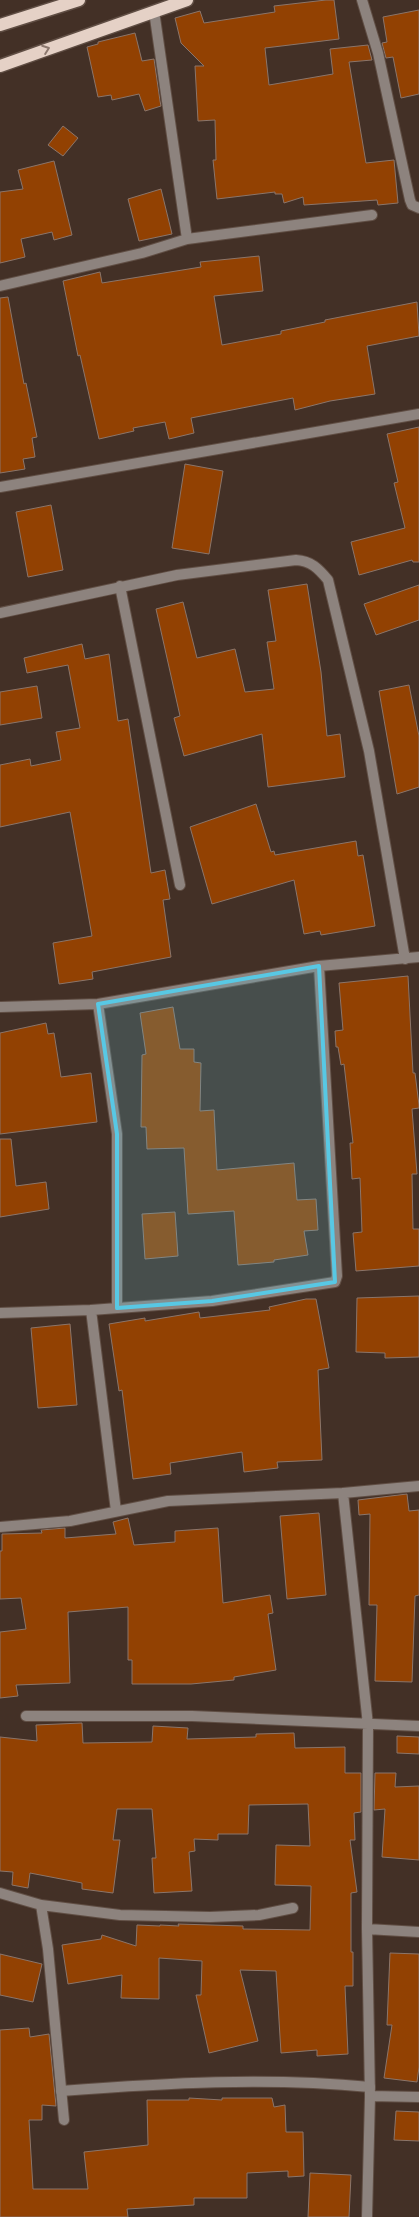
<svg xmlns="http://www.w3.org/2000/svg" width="419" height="2217" viewBox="0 0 419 2217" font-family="'Fira Sans',sans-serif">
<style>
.building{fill:#924102;stroke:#8b756a}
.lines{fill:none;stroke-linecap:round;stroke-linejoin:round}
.lane-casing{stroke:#604e44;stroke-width:12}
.street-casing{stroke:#604e44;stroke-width:12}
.primary-casing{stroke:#604e44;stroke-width:15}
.lane{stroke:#8d837e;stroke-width:10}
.street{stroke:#8d837e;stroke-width:10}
.primary{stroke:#e5d1c6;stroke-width:12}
.oneway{stroke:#8c786e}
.marked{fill:#58c8e4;fill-opacity:0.2;stroke:#58c8e4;stroke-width:4;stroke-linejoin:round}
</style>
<rect width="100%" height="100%" fill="#433026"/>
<path class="building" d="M326,0H334L339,39L265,48L269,85L333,74L330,49L368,45L372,60L349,62L366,163L394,160L398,203L378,205L377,200L304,205L303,197L284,203L282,194H275V192L217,199L213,160H216L215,120L198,121L195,66H204L181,43L175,18L200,11L204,23L275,12L274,6Z
M419,10V94L401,98L393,57L386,58L382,43L387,42L383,17Z
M135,33L142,61L154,59L160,101L161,106L145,111L139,94L112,100L111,95L98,97L87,47L98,44V42Z
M63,126L78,138L63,156L48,145Z
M54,161L72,235L54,240L52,232L21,239L25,257L0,263V192L23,189L18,170Z
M161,189L172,234L139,241L128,199Z
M259,256L263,291L214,296L222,345L281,334V331L325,322V320L417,302L419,336L367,346L375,394L330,401L295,410L293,398L191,418L194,433L169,439L165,422L133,428L134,431L99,439L80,355L78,356L63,281L100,272L102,283L201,267L200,262Z
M8,297L24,384L26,383L37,437L32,438L35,457L23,459L25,469L0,473V298Z
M419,427V562H413L412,560L359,575L351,542L405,528L394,483L398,482L387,434Z
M185,464L223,471L209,554L172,548Z
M51,505L63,570L28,577L16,512Z
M307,584L321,672L327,736L340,734L345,777L268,787L262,734L184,756L174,718L180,716L156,609L183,602L197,658L235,649L245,692L274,689L267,642L276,641L268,590Z
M419,585V620L376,635L364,604Z
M82,644L85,659L109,654L118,721L128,719L151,873L165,870L170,899L163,900L171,957L92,972L93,979L59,984L53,943L92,936L70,812L0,827V765L30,759L31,766L61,760L56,732L80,728L68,665L27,673L24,658Z
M409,685L419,736V787L397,794L379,691Z
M37,686L42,718L0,725V692Z
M256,804L271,852L274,851L275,855L356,841L358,856L363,855L375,926L321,935L320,931L304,934L294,880L212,904L190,827Z
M408,976L413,1073H415L419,1105V1108L412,1109L417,1174H412L413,1229H419V1266L356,1271L353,1233L362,1232L360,1178L352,1179L350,1143H353L344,1064L341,1065L338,1047H336L335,1031L343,1030L339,983Z
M173,1007L180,1049H194V1062L201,1063L200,1111L214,1110L217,1170L294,1163L297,1200L316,1199L318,1230L304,1231L308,1255L274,1260V1262L238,1265L234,1211L188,1214L184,1148L147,1149L146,1127H141L142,1055L146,1054L140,1013Z
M46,1023L48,1034L54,1033L61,1077L91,1073L97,1122L0,1134V1033Z
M0,1139H11L16,1186L46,1182L49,1209L0,1217Z
M175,1212L178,1256L145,1259L142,1214Z
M419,1296V1357L385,1358V1353L356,1352L357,1298Z
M306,1299H316L329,1368L318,1370L322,1460L277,1462L278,1468L244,1472L242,1452L170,1463L171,1474L133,1479L122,1390L119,1391L109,1324L145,1318V1321L199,1312L200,1318L270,1310L269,1307Z
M70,1324L77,1405L38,1408L31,1328Z
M407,1494L409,1511L419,1510V1595L415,1596L412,1682L375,1681L377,1605H369L370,1514L359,1515L358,1500Z
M319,1513L326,1595L287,1599L280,1516Z
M128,1518L134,1545L175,1542V1531L218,1528L223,1603L270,1595L273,1613L268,1614L276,1670L234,1677V1680L191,1684H132V1660H128V1607L68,1612L70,1683L16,1685L18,1696L0,1698V1632L26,1629L21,1598L0,1599V1551H2V1534L42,1533L41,1530L65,1528V1538L116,1534L113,1522Z
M82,1723L83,1743L152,1742L153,1726L188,1728L187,1739L256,1737V1734L294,1733L295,1748L345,1747V1773H361V1812L354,1813L355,1840H350L357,1892L351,1893V1952H353V1986H345L348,2054L317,2056V2050L281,2053L276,1971L240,1970L258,2041L209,2053L196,1995H201L202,1961L159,1958V1999L121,1998L122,1975L68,1984L62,1945L101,1939L102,1935L136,1946L137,1925L160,1926V1925L179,1926L178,1924L243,1926V1929L310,1930L311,1886L275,1885L276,1845L310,1846L308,1804L249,1805L248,1834H218V1840L194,1839L195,1851L189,1852L192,1891L154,1893L152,1858H156L152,1809H117L113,1840H120L113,1893L82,1889V1883L30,1873L28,1888L12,1885L13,1872L0,1871V1737L37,1741L36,1725Z
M397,1736L419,1737V1754L397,1753Z
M375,1773H396L395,1787L419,1786V1860L382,1857L385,1809L374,1810Z
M390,1953L419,1954V2067L417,2082L384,2078L392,2025H387Z
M0,1954L42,1964L33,2002L0,1995Z
M29,2028L30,2037L49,2034L56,2106L42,2105V2120H29L33,2189H88L84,2152L148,2145L147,2100H189V2098L222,2100V2098H272L274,2107L285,2105L286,2132H303L304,2176L288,2177V2171L247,2173V2198H194V2205L127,2209L128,2217H0V2030Z
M396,2111L419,2112V2141L394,2140Z
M310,2173L351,2175L349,2217H308Z"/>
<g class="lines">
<defs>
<path id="lane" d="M362,0L378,53L410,200L412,205L419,208
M61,2091C167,2083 264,2077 370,2087"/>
<path id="street" d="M154,11L187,239
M0,286L142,253L187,239L372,215
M0,487L419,414
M120,586L180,885
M0,613L177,575L296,560C311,561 318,568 328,580L369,751L405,959
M98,1004L117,1134V1308
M1,1007L98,1004L319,966L419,957
M91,1310L116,1511
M0,1313L91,1310L212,1301L335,1282L337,1276L319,966
M343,1493L368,1725L367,1929L370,2096L367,2217
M0,1527L70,1521L168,1501L343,1493L419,1486
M26,1716H192L419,1726
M0,1893L41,1905L120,1915L210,1917L259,1915L293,1908
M41,1905L48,1949L64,2120
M367,1929L419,1932
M370,2096L419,2097"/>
<path id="primary" d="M0,25L79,0
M0,66L187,0"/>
</defs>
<use href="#lane" class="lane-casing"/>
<use href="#street" class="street-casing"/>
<use href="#primary" class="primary-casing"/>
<use href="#lane" class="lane"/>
<use href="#street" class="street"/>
<use href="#primary" class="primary"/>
</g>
<defs><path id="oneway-chevron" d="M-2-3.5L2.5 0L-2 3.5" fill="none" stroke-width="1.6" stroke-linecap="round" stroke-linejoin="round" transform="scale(1.25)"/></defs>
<use class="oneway" href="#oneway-chevron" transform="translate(46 49) rotate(-20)"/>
<path class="marked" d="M319,966L335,1282L212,1301L117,1308V1134L98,1004Z"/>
</svg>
